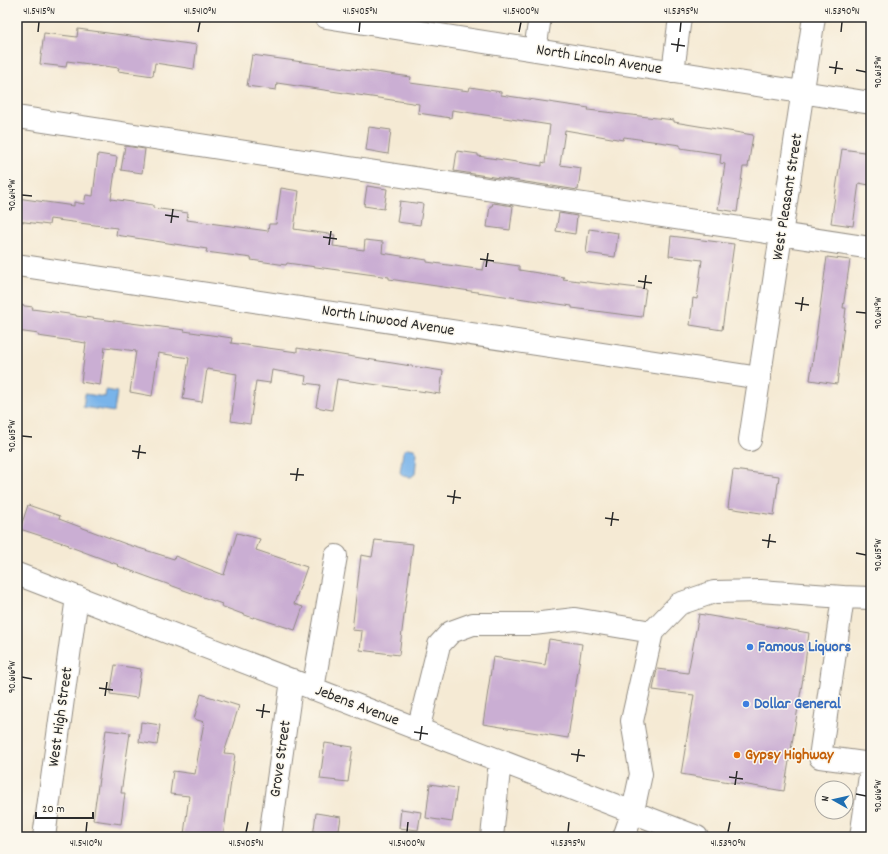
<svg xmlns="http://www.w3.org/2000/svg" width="888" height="854" viewBox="0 0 888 854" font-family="Dekko,sans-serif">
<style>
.water{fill:#79b4ea;stroke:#52708a}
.building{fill:#caaed3}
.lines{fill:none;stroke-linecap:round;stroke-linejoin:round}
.minor-casing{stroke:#908a80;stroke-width:24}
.minor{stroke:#fff;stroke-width:22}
.ticks{fill:none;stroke:#2b2b2b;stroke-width:1.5}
.shop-dot{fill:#3f7fe0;stroke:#fbf7ec;stroke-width:1.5}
.food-dot{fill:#e8710a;stroke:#fbf7ec;stroke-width:1.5}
.labels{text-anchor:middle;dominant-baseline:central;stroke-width:3;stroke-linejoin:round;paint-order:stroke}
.street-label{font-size:16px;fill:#2b2b2b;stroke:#fbf7ec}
.shop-label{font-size:16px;font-weight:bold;fill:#366cbe;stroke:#fbf7ec;text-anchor:start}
.food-label{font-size:16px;font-weight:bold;fill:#c56008;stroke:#fbf7ec;text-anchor:start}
.neatline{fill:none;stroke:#2b2b2b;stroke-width:1.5}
.ticks-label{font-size:10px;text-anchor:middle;fill:#2b2b2b}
</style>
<rect width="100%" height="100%" fill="#fbf7ec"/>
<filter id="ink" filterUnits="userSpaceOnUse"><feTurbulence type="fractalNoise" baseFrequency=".025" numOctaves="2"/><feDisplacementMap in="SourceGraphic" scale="8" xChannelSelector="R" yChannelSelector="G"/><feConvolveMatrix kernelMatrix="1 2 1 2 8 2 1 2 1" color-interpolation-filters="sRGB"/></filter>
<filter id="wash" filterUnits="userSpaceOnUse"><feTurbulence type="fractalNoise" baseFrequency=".012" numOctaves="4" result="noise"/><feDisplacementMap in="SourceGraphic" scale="16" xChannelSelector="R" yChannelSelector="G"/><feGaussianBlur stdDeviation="0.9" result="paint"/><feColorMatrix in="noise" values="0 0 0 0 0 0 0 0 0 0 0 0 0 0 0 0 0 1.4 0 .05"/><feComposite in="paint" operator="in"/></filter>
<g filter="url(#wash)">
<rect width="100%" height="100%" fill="#f5ead4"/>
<path class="water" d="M106,390L117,392L114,412L83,407L85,394L105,397Z
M407,448L414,449L417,453L415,474L411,477L403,476L400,472L403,452Z"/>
<g id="blocks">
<path class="building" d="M78,29L197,45L194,69L155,63L153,76L118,71L119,68L67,61L66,67L40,64L44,33L77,37Z
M252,55L411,77L410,83L469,91L470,87L501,92V95L589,108L588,110L674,120V122L753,135L748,167H743L737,212L718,209L725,164L720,163L721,154L680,148V145L624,137L623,140L565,130L560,165L581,168L578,190L454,171L457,151L478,154V156L542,166V162L545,163L550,125L452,110L451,118L418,113L419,104L277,83L276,90L247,86Z
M369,127L391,130L388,154L366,150Z
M125,146L145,149L142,173L121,170Z
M842,149L871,153L869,185L859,183L853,226L831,223Z
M98,154L117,157L111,199L153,205V208L188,213L187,220L268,231L269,224H276L281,188L299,191L294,229L335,235L333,246L364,250L365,240L383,242L382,253L427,260V262L483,270L485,261L519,266V270L564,277L563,279L646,289L642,317L572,308V306L389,279V277L287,263L286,265L251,260L252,258L206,252L207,249L116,235L117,228L50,219L49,225L17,221V198L74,206V202L84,204L86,195L93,196Z
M367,186L387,189L384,209L364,206Z
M400,201L423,204L420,225L397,222Z
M493,203L513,206L510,230L487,227L490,206H492Z
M559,213L577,216L575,234L556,231Z
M589,229L618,233L615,257L586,253Z
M671,236L734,244L722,330L690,325L693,298L697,299L702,260L669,256Z
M827,257L850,260L843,308H846L837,384L810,380Z
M17,305L33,307L32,309L76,315V316L185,330L184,331L232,338L231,343L297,352V348L443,371L440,394L337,379L332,410L316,407L320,385L305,383L306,376L272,370L270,383L256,381L250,424L231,421L237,374L207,369L202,402L183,399L189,358L158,353L152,396L130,392L136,351L105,347L100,385L81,382L86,343L38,336L39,334L17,331Z
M733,470L779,476L774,515L728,508Z
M28,505L60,516L59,519L126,544L174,559L175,556L224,575L237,533L260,539L256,550L307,567L294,604L303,607L295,630L254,617L253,618L221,606L222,604L118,566L119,565L68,546L69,545L20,529Z
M375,540L413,544L399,655L360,650L362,631L352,630L361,555L372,557Z
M699,614L809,633L803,678L784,791L681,774L694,695L653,690L657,669L688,673Z
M549,639L582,644L568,738L483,724L493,657L545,665Z
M115,665L141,669L137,698L110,694Z
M201,694L239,706L224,753L235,754L223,837L184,834L189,796L170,794L173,771L195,774L204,722L194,719Z
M141,722L160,725L157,745L139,742Z
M106,730L130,733L121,793H125L121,824L93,820Z
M325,743L353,747L348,782L320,779Z
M430,784L457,788L452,822L426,818Z
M401,809L421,812L418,830L399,828Z
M316,813L341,817L338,837H313Z"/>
</g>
</g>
<g filter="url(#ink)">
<use href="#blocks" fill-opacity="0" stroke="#908a80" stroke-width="1"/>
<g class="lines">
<defs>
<path id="minor" d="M326,17L871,103
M535,50L540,17
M673,72L680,17
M17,117L871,248
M17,265L760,378
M750,440L814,17
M17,574L697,837
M871,598L843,597L820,757L871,764
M313,689L336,556
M418,730L439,645L451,632L473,624H533L575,619L652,632
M44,837L77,597
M270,837L292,680
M492,837L500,761
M624,837L633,811L641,774L632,721L652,632L679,604L714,592L760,591L843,597
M861,837L871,769"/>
</defs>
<use href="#minor" class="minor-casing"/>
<use href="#minor" class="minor"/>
</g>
</g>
<path class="ticks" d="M38,32L39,22M198,32L200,22M359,32L360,22M519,32L521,22M680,32L681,22M841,32L842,22M671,44L685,46M677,52L679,38M829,67L843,69M856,70L866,72M835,74L837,61M22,195L32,196M165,215L179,217M171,223L173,209M323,237L337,239M329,245L331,231M480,259L494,261M486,267L488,253M638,281L652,283M644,289L646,275M795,303L809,305M801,311L803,297M856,312L866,313M22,436L32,437M132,451L146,453M138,459L140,445M290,474L304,475M296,481L298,468M447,496L461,498M453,504L455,490M605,518L619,520M611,526L613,512M762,540L776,542M768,548L770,534M856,553L866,555M22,677L32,679M99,688L113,690M105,696L107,682M256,710L270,712M262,718L264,704M414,732L428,734M420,740L422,726M571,754L585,756M577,762L579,749M729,777L743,779M735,785L737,771M856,794L866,796M86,832L87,822M246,832L248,822M407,832L408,822M568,832L569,822M728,832L730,822"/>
<g class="shop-dot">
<circle cx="750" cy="647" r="4"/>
<circle cx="746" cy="704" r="4"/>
</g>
<circle class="food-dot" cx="737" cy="755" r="4"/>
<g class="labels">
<g class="street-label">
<text transform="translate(599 60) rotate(9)">North Lincoln Avenue</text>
<text transform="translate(788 197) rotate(-81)">West Pleasant Street</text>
<text transform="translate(388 321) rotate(9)">North Linwood Avenue</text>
<text transform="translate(357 706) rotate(21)">Jebens Avenue</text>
<text transform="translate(61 717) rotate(-82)">West High Street</text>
<text transform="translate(281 759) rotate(-82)">Grove Street</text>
</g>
<g class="shop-label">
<text x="758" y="647">Famous Liquors</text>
<text x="754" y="704">Dollar General</text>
</g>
<g class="food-label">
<text x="745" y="755">Gypsy Highway</text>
</g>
</g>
<rect width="888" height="854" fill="none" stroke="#fbf7ec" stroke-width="44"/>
<g transform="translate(834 800) rotate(278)"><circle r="19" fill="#fbf7ec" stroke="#a8a59f"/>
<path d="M0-3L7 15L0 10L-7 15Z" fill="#1f6fb2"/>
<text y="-6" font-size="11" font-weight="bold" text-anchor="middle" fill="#2b2b2b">N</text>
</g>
<path d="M36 812v6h57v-6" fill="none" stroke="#2b2b2b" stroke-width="2"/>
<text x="42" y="812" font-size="12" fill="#2b2b2b" stroke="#fbf7ec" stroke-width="3" paint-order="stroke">20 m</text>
<rect x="22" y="22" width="844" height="810" class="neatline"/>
<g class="ticks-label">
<text x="39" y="14">41.5415°N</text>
<text x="200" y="14">41.5410°N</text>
<text x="360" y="14">41.5405°N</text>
<text x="521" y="14">41.5400°N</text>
<text x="681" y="14">41.5395°N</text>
<text x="842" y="14">41.5390°N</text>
<text transform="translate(877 72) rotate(-90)" y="4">90.613°W</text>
<text transform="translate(11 195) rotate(-90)" y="4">90.614°W</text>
<text transform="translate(877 313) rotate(-90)" y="4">90.614°W</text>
<text transform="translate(11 436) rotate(-90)" y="4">90.615°W</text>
<text transform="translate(877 555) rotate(-90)" y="4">90.615°W</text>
<text transform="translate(11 677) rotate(-90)" y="4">90.616°W</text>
<text transform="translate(877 796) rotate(-90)" y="4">90.616°W</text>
<text x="86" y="846">41.5410°N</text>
<text x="246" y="846">41.5405°N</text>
<text x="407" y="846">41.5400°N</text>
<text x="568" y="846">41.5395°N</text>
<text x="728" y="846">41.5390°N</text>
</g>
</svg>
